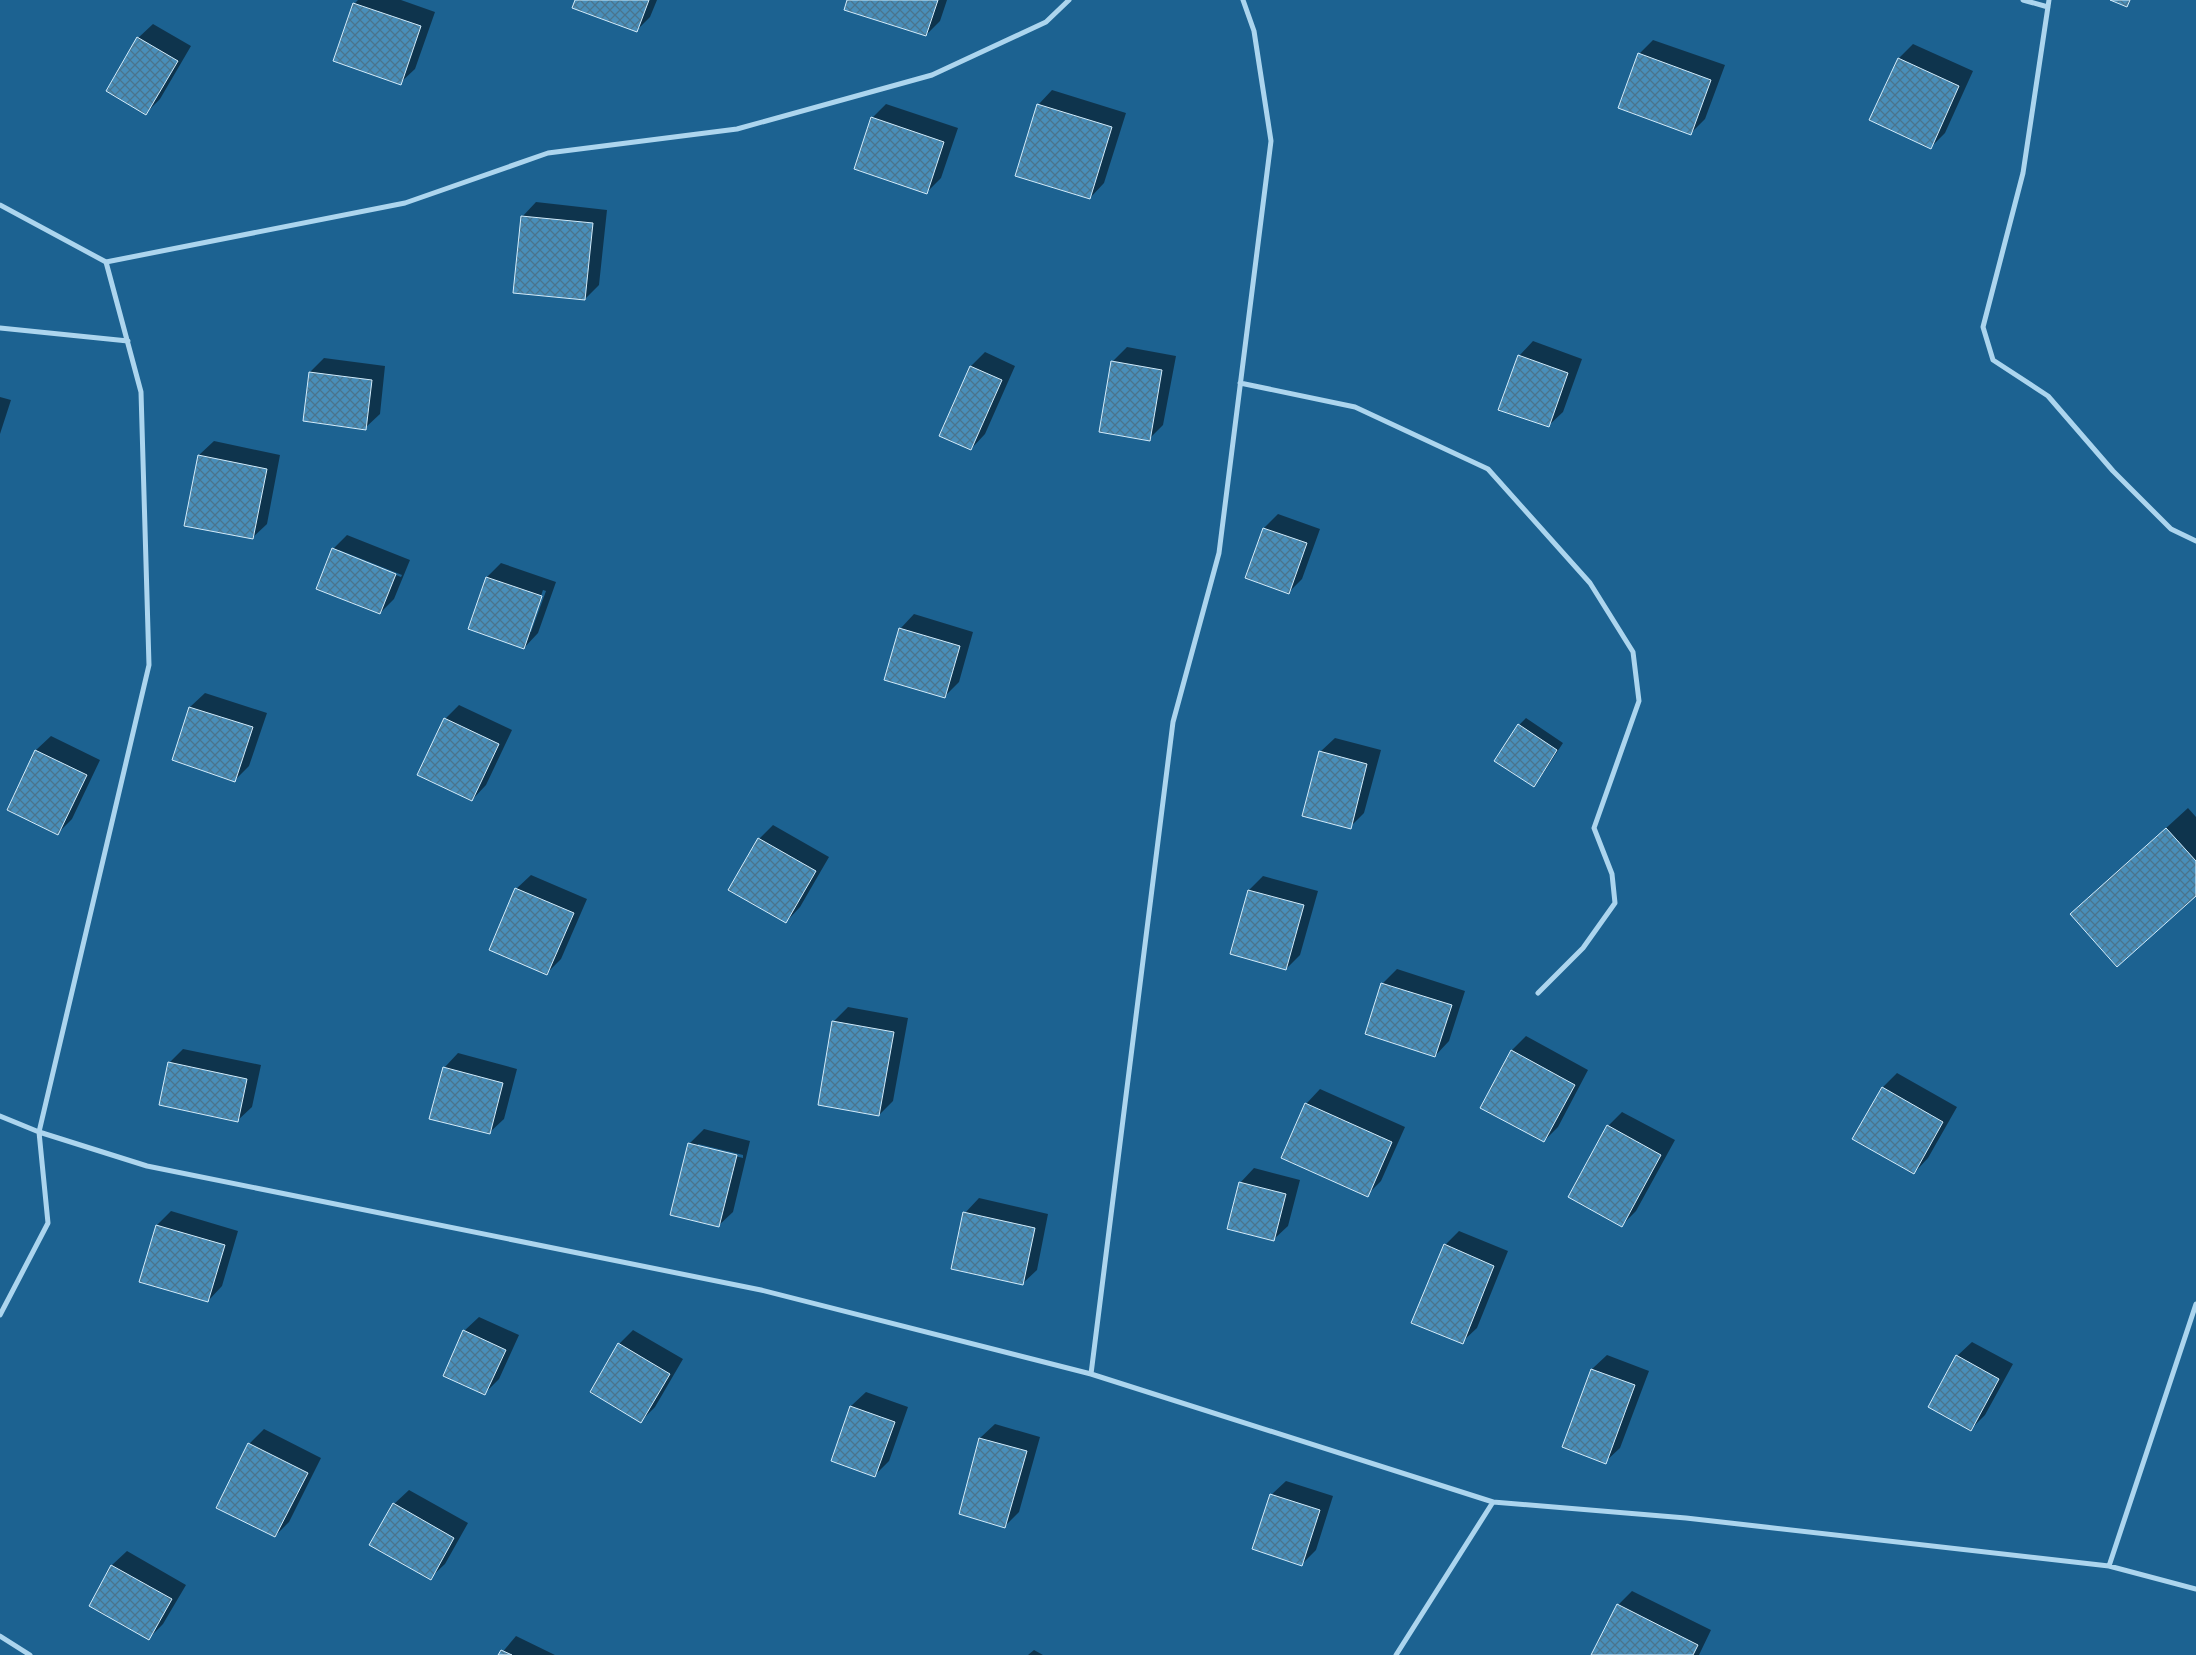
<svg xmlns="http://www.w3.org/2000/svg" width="2196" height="1655" viewBox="0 0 2196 1655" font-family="Raleway,sans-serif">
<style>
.shadow{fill:#0007;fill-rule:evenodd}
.building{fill:url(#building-cross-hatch);stroke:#d2ebfa}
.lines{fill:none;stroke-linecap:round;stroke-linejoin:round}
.street{stroke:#acd5ee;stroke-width:5}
</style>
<defs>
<pattern id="building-cross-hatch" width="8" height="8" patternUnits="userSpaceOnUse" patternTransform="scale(1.25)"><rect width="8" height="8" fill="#498eb9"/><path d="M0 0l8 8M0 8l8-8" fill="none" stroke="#4a748d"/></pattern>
</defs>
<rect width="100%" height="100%" fill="#1c6291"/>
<path class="shadow" d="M358,0H401L435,12L415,69L400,83L335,61L355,3Z
M576,0H657L650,17L636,31Z
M848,0H947L940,21L926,35Z
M153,24L191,46L160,99L146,113L138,38Z
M1653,40L1725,65L1705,119L1691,133L1639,54Z
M1913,44L1973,71L1945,133L1931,147L1871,120L1899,58Z
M1052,90L1126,113L1104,183L1090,198L1038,105Z
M886,104L958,128L941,178L926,193L872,118Z
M536,202L607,210L599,285L585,299L522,217Z
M1533,341L1582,359L1563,412L1548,426L1519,356Z
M1127,347L1176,356L1163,425L1149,439L1100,431L1113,361Z
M985,352L1015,366L985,434L971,449L941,435L971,366Z
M324,358L385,366L380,414L365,428L310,372Z
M0,397L11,400L0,434Z
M214,441L280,455L267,524L252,538L199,455Z
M1278,514L1320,529L1302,579L1288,593L1247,578L1264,528Z
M347,535L410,560L394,599L380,613L333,549ZM339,550L402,575L401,577L339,552Z
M501,563L556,582L538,633L524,648L487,577ZM543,590L546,591L531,632H529Z
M914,614L973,632L959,682L945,696L900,629Z
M205,693L267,713L249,766L235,780L174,759L190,707Z
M459,705L512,730L486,785L472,800L445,719Z
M1526,718L1563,743L1540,778L1534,785L1519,725Z
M51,736L100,760L72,819L58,833L8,809L36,750Z
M1335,738L1381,750L1364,813L1350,827L1320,752Z
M2188,808L2196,817V895L2072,914Z
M773,825L829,857L800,907L786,922L759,839Z
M531,875L587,899L561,959L547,973L516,889Z
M1263,876L1318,891L1300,955L1286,969L1249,890Z
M1397,969L1465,991L1449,1041L1435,1056L1382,984Z
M848,1007L908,1018L893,1101L879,1115L819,1104L834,1021Z
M1526,1036L1588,1070L1558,1127L1544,1141L1482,1108L1512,1050Z
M183,1049L261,1065L252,1107L237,1121L169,1063Z
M458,1053L517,1069L504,1119L489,1133L444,1068Z
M1897,1073L1957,1107L1928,1158L1914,1173L1883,1087Z
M1320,1089L1405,1127L1381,1181L1367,1195L1282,1157L1306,1104Z
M1622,1112L1675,1140L1636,1211L1622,1225L1608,1126Z
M704,1129L750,1141L733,1212L718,1226L689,1144ZM698,1144L743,1155V1158L698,1147Z
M1254,1168L1300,1180L1288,1226L1273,1240L1240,1183Z
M979,1198L1048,1214L1037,1270L1022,1284L965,1213Z
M171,1211L238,1231L222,1286L208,1301L157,1225Z
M1459,1231L1508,1251L1477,1328L1462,1342L1445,1245Z
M479,1317L519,1335L499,1379L485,1393L464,1331Z
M633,1330L683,1359L655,1407L641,1421L619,1344Z
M1972,1342L2013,1364L1985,1415L1971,1429L1957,1356Z
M1607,1355L1649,1371L1620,1448L1605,1462L1564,1446L1592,1369Z
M866,1392L908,1407L889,1461L875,1475L832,1460L851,1406Z
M995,1424L1040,1437L1019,1512L1005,1526L960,1513L980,1438Z
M264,1429L321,1458L289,1522L275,1536L218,1507L249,1444Z
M1286,1481L1333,1496L1316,1550L1302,1564L1271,1495Z
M409,1490L468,1523L445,1564L430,1578L394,1504Z
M127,1551L186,1585L163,1624L149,1638L90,1605L112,1565Z
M1632,1591L1711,1630L1699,1655H1593L1618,1605Z
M516,1636L555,1655H500Z
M1034,1650L1043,1655H1028Z"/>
<path class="building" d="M575,0H649L637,32L572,8Z
M847,0H938L926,36L844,10Z
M2110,0H2130L2127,7Z
M353,3L421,26L401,85L333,61Z
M137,37L178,61L146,115L106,91Z
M1638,53L1711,80L1691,135L1618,108Z
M1898,58L1959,86L1931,149L1869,120Z
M1037,104L1112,127L1090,199L1015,176Z
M871,117L944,142L927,194L854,169Z
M521,216L593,223L585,300L513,293Z
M1518,355L1568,373L1549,427L1498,410Z
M1111,361L1162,370L1150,441L1099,432Z
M970,366L1002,380L971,450L939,436Z
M309,372L372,380L366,430L303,421Z
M198,455L267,469L253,539L184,526Z
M1263,528L1307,543L1289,594L1245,578Z
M332,548L396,574L380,614L316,589Z
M486,577L542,596L524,649L468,629Z
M899,628L960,646L945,698L884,680Z
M189,707L253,727L235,782L172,760Z
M444,718L499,744L472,801L417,775Z
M1518,724L1557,750L1534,787L1494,761Z
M35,750L87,775L58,835L7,810Z
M1319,751L1367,764L1351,829L1302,816Z
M2166,828L2196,861V896L2117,967L2070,914Z
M758,838L816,871L786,923L728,890Z
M515,888L574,913L547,975L489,950Z
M1248,890L1304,905L1286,970L1230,954Z
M1381,983L1452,1005L1435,1057L1365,1034Z
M832,1021L894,1032L879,1116L818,1105Z
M1511,1050L1575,1085L1544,1142L1480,1108Z
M168,1062L247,1079L238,1122L159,1105Z
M443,1067L503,1083L490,1134L429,1119Z
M1882,1087L1943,1122L1914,1174L1852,1139Z
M1305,1103L1392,1142L1368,1197L1281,1158Z
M1607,1125L1661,1155L1622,1227L1568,1197Z
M688,1143L737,1155L719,1227L670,1215Z
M1239,1182L1286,1194L1274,1241L1227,1229Z
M963,1212L1035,1228L1023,1285L951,1269Z
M156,1225L225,1245L208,1302L139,1282Z
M1444,1244L1494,1266L1463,1344L1411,1323Z
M463,1330L506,1350L485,1395L443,1376Z
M618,1343L670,1374L641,1423L590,1392Z
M1956,1355L1999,1379L1971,1431L1928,1407Z
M1591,1369L1635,1385L1606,1464L1562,1447Z
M850,1406L895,1422L875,1477L831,1461Z
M979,1438L1027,1451L1005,1528L959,1514Z
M248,1443L308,1473L275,1537L216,1508Z
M1270,1494L1320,1510L1302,1566L1252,1549Z
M393,1503L454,1538L431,1580L369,1545Z
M111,1565L172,1599L149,1640L89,1606Z
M1617,1604L1698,1645L1693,1655H1591Z
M501,1650L512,1655H498Z"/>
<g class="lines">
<path class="street" d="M1243,0L1254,31L1271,141L1219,553L1173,722L1091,1374L1493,1502
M2023,0L2048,7
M2049,0L2023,173L1983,327L1993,360L2048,396L2113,471L2171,529L2196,541
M0,205L106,262L405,203L548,153L737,129L932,75L1046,22L1069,0
M0,328L128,341
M1240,383L1355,407L1488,469L1590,583L1633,652L1639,701L1594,828L1612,874L1615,903L1583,948L1538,993
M0,1116L39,1132L147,1166L761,1290L1091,1374
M0,1315L48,1223L39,1132L149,665L141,392L106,262
M2109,1566L2196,1304
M0,1636L30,1655
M1396,1655L1493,1502L1686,1518L2109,1566L2196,1589"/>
</g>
</svg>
